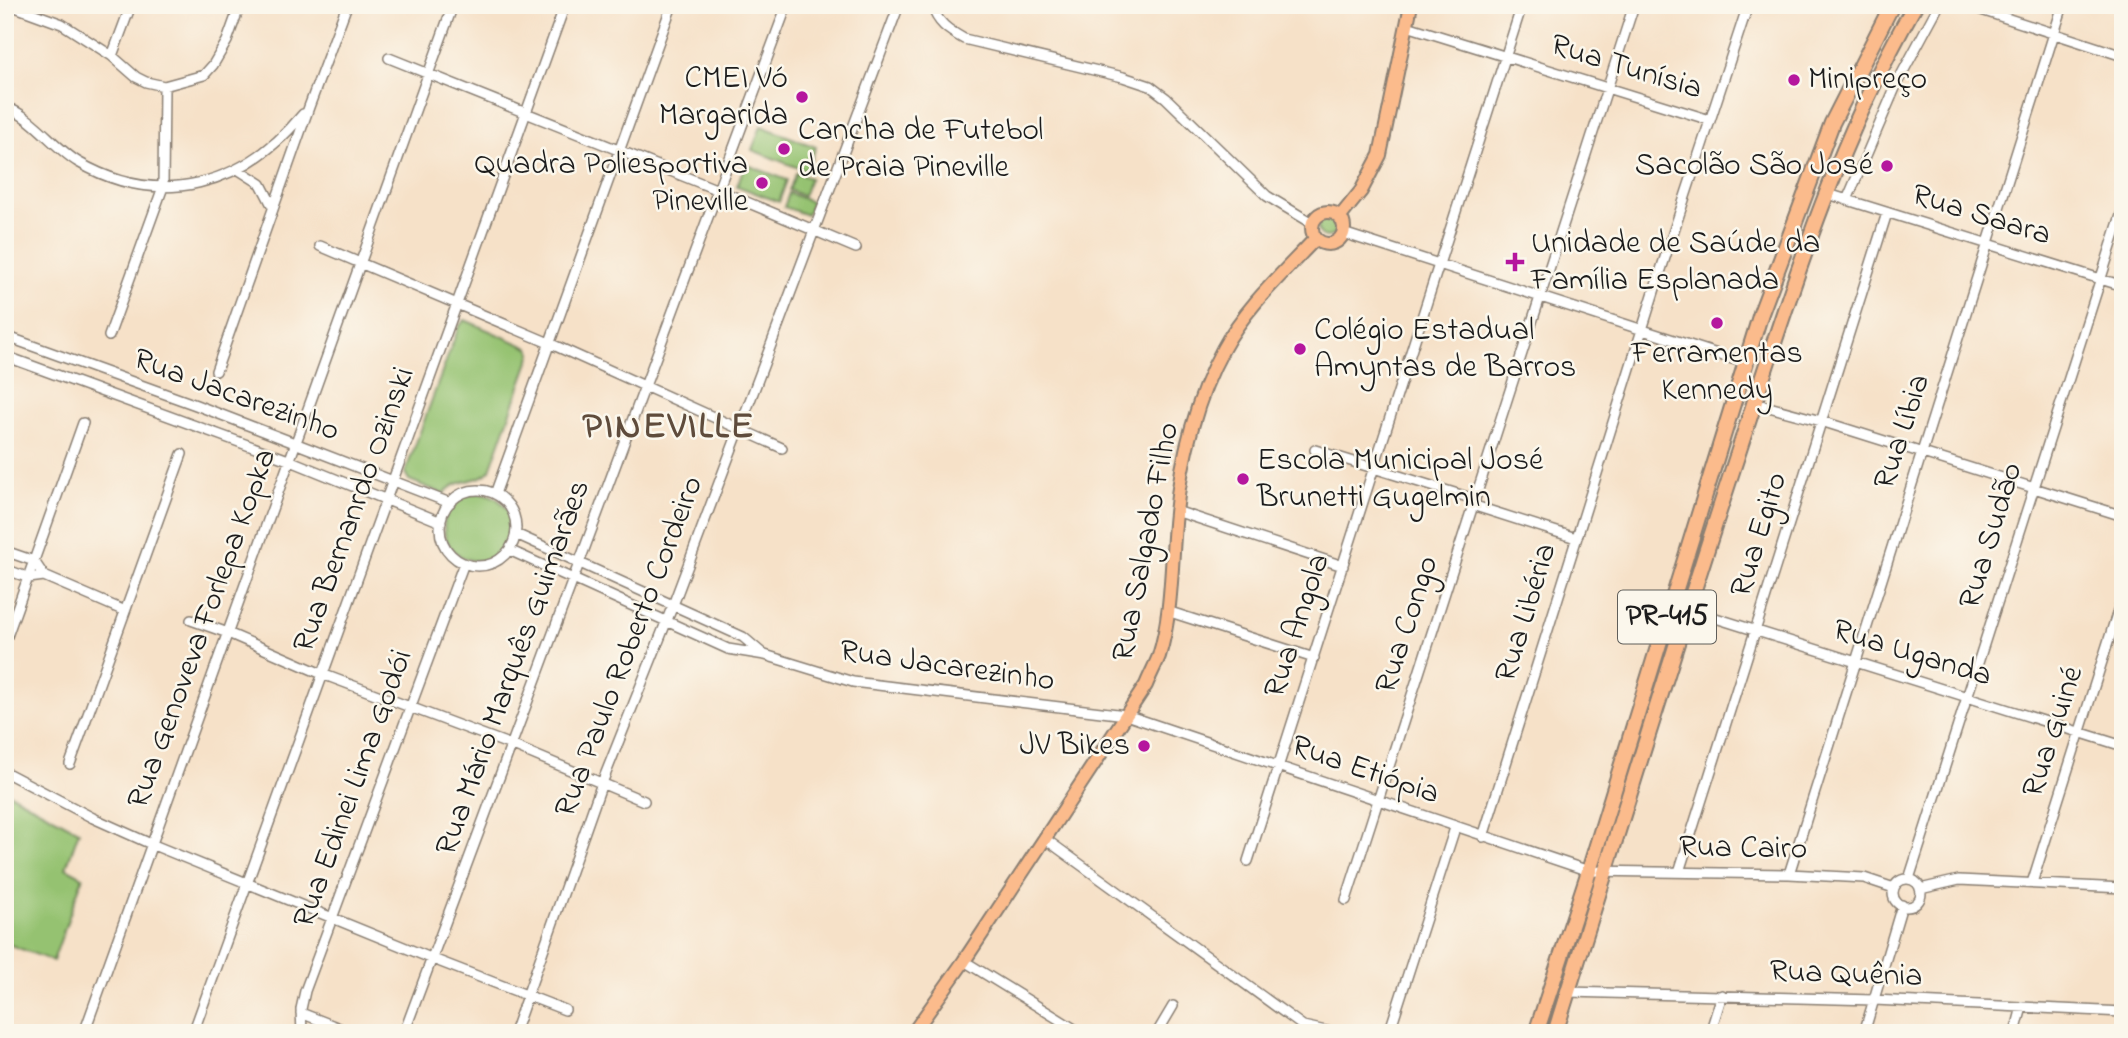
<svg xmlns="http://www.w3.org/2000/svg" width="2128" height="1038" viewBox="0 0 2128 1038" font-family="'Indie Flower',sans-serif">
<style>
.green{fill:#95c271;stroke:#586f46;stroke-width:2}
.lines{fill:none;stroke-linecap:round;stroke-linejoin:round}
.minor-casing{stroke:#897e72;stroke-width:12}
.major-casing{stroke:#897e72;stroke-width:16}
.highway-casing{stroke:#897e72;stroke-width:18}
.minor{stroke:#fff;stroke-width:9}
.major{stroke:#fbbb8c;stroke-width:12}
.highway{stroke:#fbbb8c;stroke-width:14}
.poi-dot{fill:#b5179e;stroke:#fbf7ec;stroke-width:2.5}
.labels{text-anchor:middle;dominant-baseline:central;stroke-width:5;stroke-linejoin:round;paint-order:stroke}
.shield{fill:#fbf7ec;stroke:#5f5e5a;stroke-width:2}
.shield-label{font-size:30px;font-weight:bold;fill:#1c1c1c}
.street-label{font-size:32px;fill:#1c1c1c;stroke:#fbf7ec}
.poi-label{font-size:32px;fill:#1c1c1c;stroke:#fbf7ec;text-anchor:start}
.district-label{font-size:38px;font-weight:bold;letter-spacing:2px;fill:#5f4c3c;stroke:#fbf7ec}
</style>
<rect width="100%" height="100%" fill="#fbf7ec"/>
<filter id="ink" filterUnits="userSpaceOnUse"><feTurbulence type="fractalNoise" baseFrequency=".0143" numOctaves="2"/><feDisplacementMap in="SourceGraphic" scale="14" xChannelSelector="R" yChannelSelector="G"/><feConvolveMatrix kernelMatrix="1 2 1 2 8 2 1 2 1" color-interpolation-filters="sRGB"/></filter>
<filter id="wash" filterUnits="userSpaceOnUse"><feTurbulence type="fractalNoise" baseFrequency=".00686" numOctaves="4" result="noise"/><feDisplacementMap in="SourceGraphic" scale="28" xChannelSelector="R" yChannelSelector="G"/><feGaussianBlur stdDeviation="1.57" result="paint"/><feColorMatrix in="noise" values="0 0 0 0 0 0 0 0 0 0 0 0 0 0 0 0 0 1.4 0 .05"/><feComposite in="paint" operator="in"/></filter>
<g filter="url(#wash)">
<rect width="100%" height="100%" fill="#f6e1c8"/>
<path class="green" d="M761,126L816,147L806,171L752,150Z
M745,164L787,180L779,202L737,186Z
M796,173L810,178L803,196L789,190Z
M789,193L812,202L807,215L784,207Z
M1318 228a9 9 0 1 1 18 0a9 9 0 1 1-18 0Z
M465,320L529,348L532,353L490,470C479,484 456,477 444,494L409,480L405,473L459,326Z
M444 527a34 34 0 1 1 68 0a34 34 0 1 1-68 0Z
M5,791L79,831L66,868L83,877L53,961L5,943Z"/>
</g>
<g filter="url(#ink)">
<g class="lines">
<defs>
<path id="minor" d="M10,5L62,24L112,56L136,77L146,82L164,86L204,75L213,65L227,41L240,5
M932,5C937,23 948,30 964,39L1123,77L1150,86L1166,98L1267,196L1312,223
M1966,5L2123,56
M1407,26L1710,120
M112,56L131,5
M389,58L718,190L856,248
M5,107C33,116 53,147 78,162C160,210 245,185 303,114
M239,170L261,184L273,207
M1825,193L2123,286
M1847,200L1898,81L1939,5
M1343,233L1745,363
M320,246L549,343L782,448
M5,336L196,405L450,503
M109,336L163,187L164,86
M5,356L291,461L441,522
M216,371L309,107L347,5
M1754,403L1821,421L2123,516
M1315,450L1474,499
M440 528a38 38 0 1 1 76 0a38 38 0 1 1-76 0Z
M495,494L672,5
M1472,505L1576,538
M1176,511L1343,566
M516,534L743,637L763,654
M509,550L728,649L765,655L853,682L1126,715L1589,871L1789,874L1864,878L1894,888
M5,551L34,561L44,576
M5,569L29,578L44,576L125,611
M1687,609L2123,746
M1167,611L1314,658
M191,620L228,633L322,674L511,745L644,801
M5,642L83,423
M70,764L182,454
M5,772L93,818L151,844L433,959L565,1010
M1483,837L1657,282L1748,5
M1044,838L1303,1026L1335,1033
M1248,861L1522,5
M1679,872L1887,213
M1789,874L2063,5
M1909,879L2123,209
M1893 893a14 14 0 1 1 28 0a14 14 0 1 1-28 0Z
M2032,883L2123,595
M1920,889L1959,880L2123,888
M1346,900L1634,5
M964,961L1081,1033
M1568,992L1874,1000L2123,1012
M301,1013L352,1033
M84,1033L453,5
M193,1033L565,5
M302,1033L301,1009L305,991L464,563
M404,1033L787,5
M514,1033L602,783L673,605L899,5
M1157,1033L1173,1006
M1389,1033L1455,828
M1710,1033L1722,995
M1864,1033L1902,905
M2015,1033L2022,1007"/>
<path id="major" d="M1312 228a16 16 0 1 1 32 0a16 16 0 1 1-32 0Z
M1340,217L1361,191L1380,155L1411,5
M913,1033L964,961L1146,685C1150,675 1155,666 1159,656C1173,611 1171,559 1176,513C1181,459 1197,396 1223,349C1245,308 1283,273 1315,239"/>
<path id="highway" d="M1536,1033L1589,871L1761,313L1832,123L1892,5
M1555,1033C1616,838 1676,642 1740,447C1789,296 1835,145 1915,5"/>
</defs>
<use href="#minor" class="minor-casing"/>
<use href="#major" class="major-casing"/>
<use href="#highway" class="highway-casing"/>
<use href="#minor" class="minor"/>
<use href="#major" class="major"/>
<use href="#highway" class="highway"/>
</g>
</g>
<g class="poi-dot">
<circle cx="1794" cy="80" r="7"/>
<circle cx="802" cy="97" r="7"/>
<circle cx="784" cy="149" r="7"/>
<circle cx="1887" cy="166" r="7"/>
<circle cx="762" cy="183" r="7"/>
<path d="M1511.5 251.5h7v7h7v7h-7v7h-7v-7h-7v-7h7z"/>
<circle cx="1717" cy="323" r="7"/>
<circle cx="1300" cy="349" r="7"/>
<circle cx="1243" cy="479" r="7"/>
<circle cx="1144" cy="746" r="7"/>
</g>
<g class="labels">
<rect class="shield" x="1618" y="590.5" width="98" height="53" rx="5"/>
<g class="shield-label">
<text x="1667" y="617">PR-415</text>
</g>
<g class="street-label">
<text transform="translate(1626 68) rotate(17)">Rua Tunísia</text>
<text transform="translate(1981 216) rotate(17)">Rua Saara</text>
<text transform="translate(236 396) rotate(20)">Rua Jacarezinho</text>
<text transform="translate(1903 432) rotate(-72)">Rua Líbia</text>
<text transform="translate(355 510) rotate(-70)">Rua Bernanrdo Ozinski</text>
<text transform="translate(1760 535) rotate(-73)">Rua Egito</text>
<text transform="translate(1992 536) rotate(-73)">Rua Sudão</text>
<text transform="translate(1147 542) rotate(-79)">Rua Salgado Filho</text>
<text transform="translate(1527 613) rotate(-73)">Rua Libéria</text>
<text transform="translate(1408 625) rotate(-72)">Rua Congo</text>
<text transform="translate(1298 626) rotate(-72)">Rua Angola</text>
<text transform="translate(203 629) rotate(-70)">Rua Genoveva Forlepa Kopka</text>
<text transform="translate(630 647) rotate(-69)">Rua Paulo Roberto Cordeiro</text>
<text transform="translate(1912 654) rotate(17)">Rua Uganda</text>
<text transform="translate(947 667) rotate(8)">Rua Jacarezinho</text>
<text transform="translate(514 668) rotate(-70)">Rua Mário Marquês Guimarães</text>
<text transform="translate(2054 732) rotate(-72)">Rua Guiné</text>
<text transform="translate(1365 771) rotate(19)">Rua Etiópia</text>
<text transform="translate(354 789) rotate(-70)">Rua Edinei Lima Godói</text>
<text transform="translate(1743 849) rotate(1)">Rua Cairo</text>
<text transform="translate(1846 975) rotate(2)">Rua Quênia</text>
</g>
<g class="poi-label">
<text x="788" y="79" text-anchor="end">CMEI Vó<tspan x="788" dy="37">Margarida</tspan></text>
<text x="1808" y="80">Minipreço</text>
<text x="798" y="131">Cancha de Futebol<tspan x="798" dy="37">de Praia Pineville</tspan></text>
<text x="748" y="165" text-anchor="end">Quadra Poliesportiva<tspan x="748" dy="37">Pineville</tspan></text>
<text x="1873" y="166" text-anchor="end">Sacolão São José</text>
<text x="1531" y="244">Unidade de Saúde da<tspan x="1531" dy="37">Família Esplanada</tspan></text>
<text x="1314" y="331">Colégio Estadual<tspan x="1314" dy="37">Amyntas de Barros</tspan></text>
<text x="1717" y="354" text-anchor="middle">Ferramentas<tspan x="1717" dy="37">Kennedy</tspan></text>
<text x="1257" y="461">Escola Municipal José<tspan x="1257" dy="37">Brunetti Gugelmin</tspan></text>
<text x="1130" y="746" text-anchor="end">JV Bikes</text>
</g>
<g class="district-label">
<text x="669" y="428">PINEVILLE</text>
</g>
</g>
<rect width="2128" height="1038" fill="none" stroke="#fbf7ec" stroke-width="28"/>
</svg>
